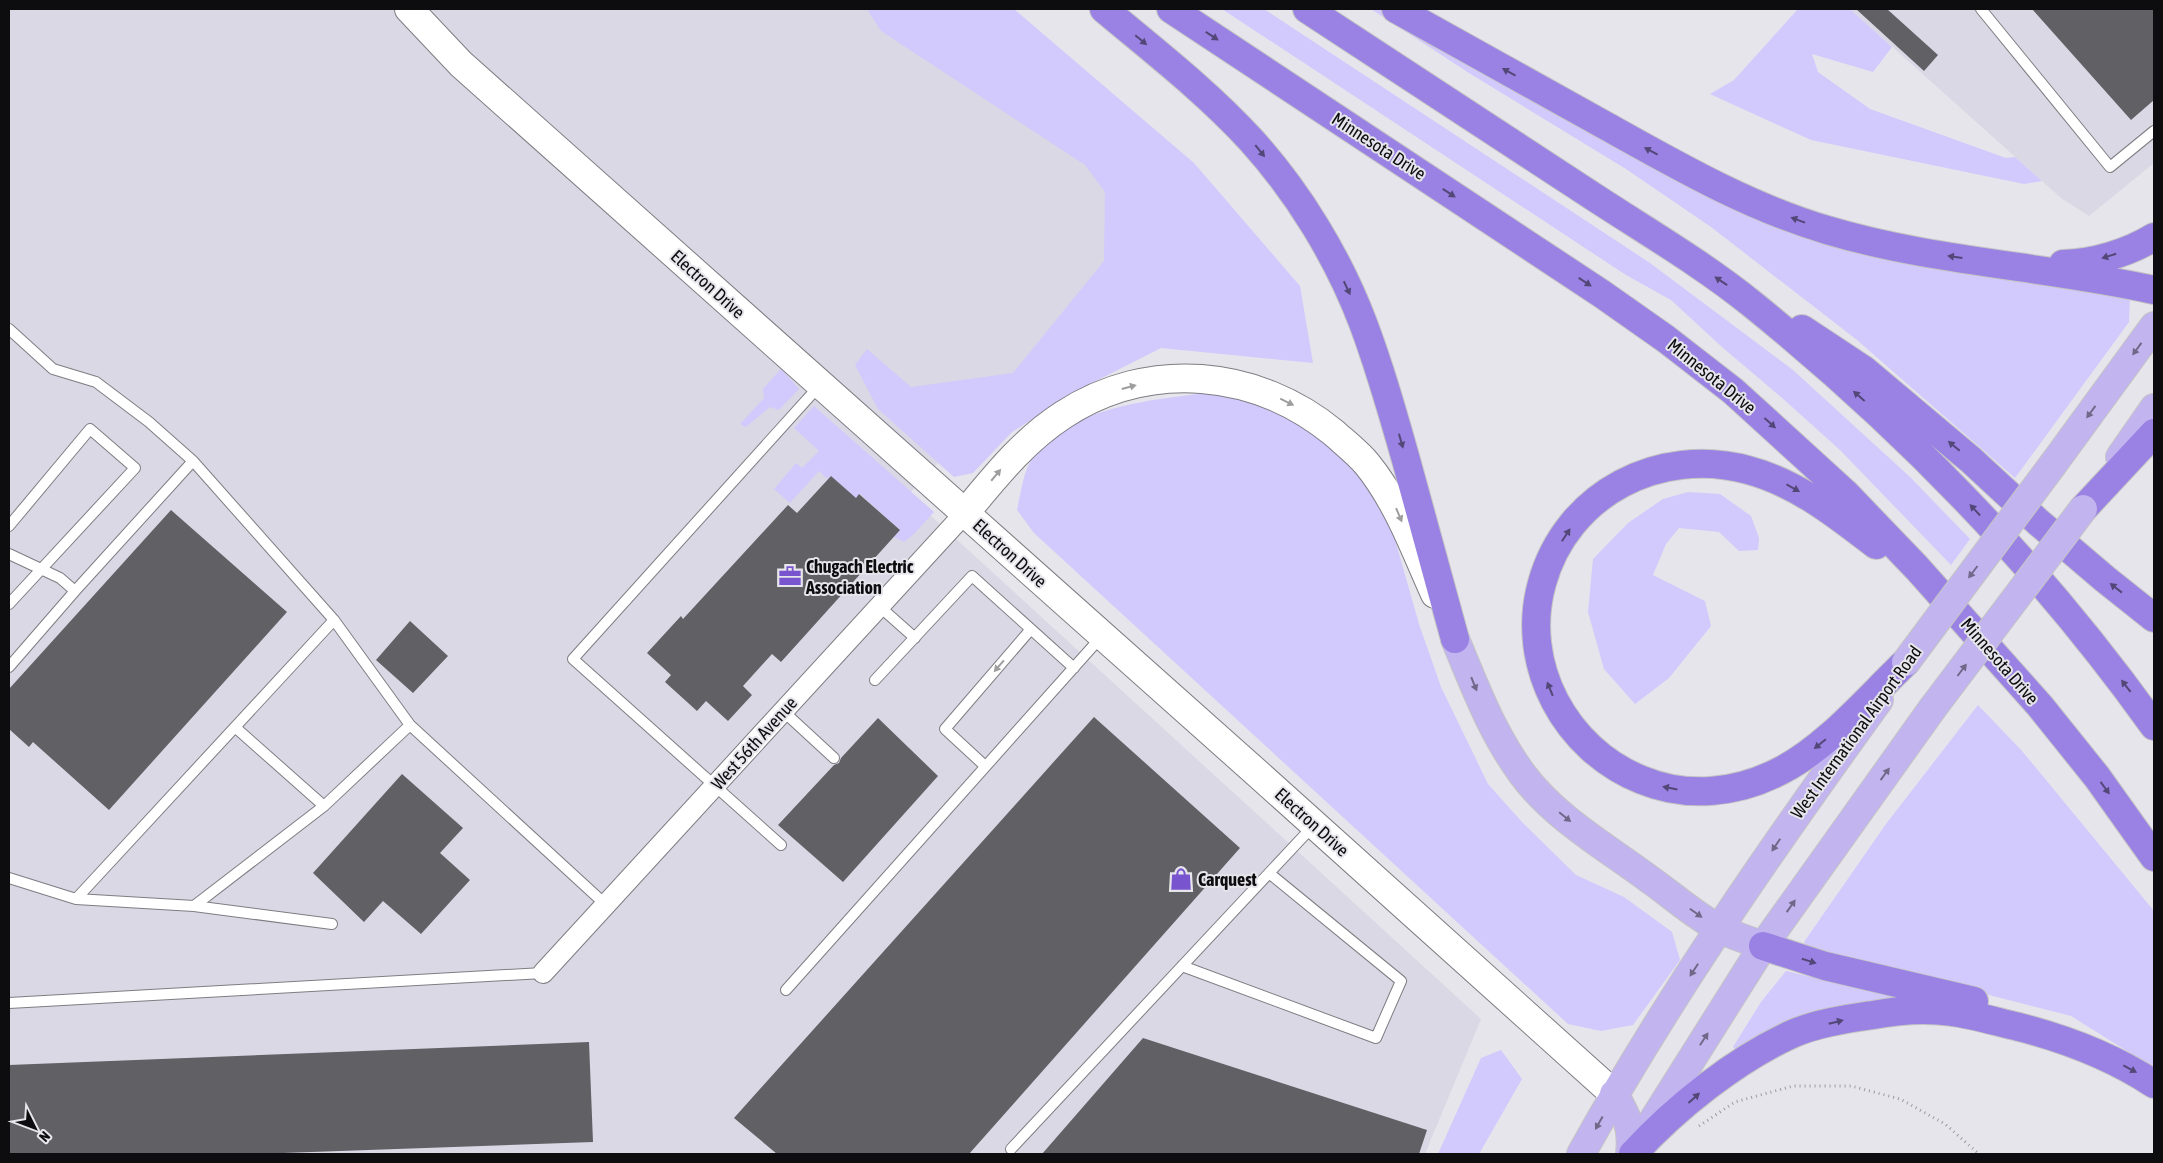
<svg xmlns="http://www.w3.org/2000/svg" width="2163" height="1163" viewBox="0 0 2163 1163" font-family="'Asap Condensed',sans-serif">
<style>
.built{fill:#dad8e5}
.green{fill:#d2c9fd}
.building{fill:#616065}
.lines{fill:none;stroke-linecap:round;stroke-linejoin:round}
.lane-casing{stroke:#7e7d82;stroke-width:12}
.street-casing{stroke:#7e7d82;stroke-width:22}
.secondary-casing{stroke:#7e7d82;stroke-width:30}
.primary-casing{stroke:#c5c5c5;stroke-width:30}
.highway-casing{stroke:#c5c5c5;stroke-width:30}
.path{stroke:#9c9b9f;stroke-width:3;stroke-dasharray:1 4;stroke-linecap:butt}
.lane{stroke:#fff;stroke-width:10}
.street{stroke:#fff;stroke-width:20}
.secondary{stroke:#fff;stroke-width:28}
.primary{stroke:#c2b4ee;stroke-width:28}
.highway{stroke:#9982e3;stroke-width:28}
.primary-bridge-casing{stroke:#c5c5c5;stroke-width:30;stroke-linecap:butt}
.primary-bridge{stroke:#c2b4ee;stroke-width:28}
.oneway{fill:#534778}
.oneway2{fill:#716889}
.oneway3{fill:#9e9e9f}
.labels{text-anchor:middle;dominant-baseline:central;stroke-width:4;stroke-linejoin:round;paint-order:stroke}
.street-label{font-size:18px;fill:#0d0c0e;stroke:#e6e5eb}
.poi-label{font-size:18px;font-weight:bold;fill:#0d0c0e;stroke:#e6e5eb;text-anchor:start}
</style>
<rect width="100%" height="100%" fill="#e6e5eb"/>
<path class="built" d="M9,9H892L1113,160L1124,254L1015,381L908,495L1481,1019L1425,1154H9Z
M1850,9H2154V163L2089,216L2061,198Z"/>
<path class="green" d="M867,9L1015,10L1194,163L1300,286L1313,363L1161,348L1086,386L1012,432L973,473L954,477L878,409L855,365L867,349L911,387L1013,373L1104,261L1105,192L1085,165L881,31Z
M1222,9H1264L1650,263L1793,370L1910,477L1970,539L1951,565L1840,450L1781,397L1722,347L1671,300L1626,275Z
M1371,9H1383L1732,202L2130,296L2129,322L2015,478L1857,340L1711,227L1626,169L1469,73Z
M1798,9H1850L1892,47L1873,72L1812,54L1818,72L1870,109L2006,158L2015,157L2042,181L2024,184L1811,140L1710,94L1734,80Z
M781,369L799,389L779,410L770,407L746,427L740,424L764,398L763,389Z
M1205,393L1251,400L1298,424L1331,447L1373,481L1392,529L1419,624L1441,687L1488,784L1522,822L1576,875L1624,897L1672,932L1680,960L1633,1025L1601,1031L1568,1024L1034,533L1017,510C1021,493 1023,470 1034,456C1075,406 1146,401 1205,393Z
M814,406L934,512L914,534L904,542L894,537L900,530L860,494L856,498L831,476L827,479L819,471L790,503L774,489L796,463L802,468L819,451L794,428Z
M1688,492L1720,494L1751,516L1759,538L1758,550L1739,551L1719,532L1679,528L1666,544L1653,575L1705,601L1711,626L1669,678L1635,704L1604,669L1588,612L1593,559L1628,523L1663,499Z
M1978,705L2022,751L2154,911V1068L2071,1016L1809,949L1804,942L1886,824Z
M1786,971L1903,999L1738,1052L1733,1047L1761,1002Z
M1501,1050L1522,1079L1479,1154H1438L1481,1058Z"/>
<path class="building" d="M1856,9H1887L1938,55L1924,71Z
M2032,9H2154V100L2131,120Z
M831,476L856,498L859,494L900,530L781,662L772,654L743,686L752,695L728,721L706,701L697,711L665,682L671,675L647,653L681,616L683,619L788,505L797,513Z
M171,510L287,612L109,810L33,742L29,747L9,729V689Z
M410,621L448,656L413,693L376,660Z
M1094,717L1240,848L969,1154H777L734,1118Z
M878,718L938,776L843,882L778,825L834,765L839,763L841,758Z
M402,774L463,828L440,853L470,880L421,934L383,901L364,922L313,873Z
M1143,1038L1427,1130L1419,1154H1042Z
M589,1042L593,1142L255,1154H9V1065Z"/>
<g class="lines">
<defs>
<path id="lane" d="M1981,9L2110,167L2154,131
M9,329L53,369L96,382L149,422L193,461L334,620
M9,526L90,429L135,468L9,604
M9,554L60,578L75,591L9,667
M75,591L193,461
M879,606L915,638
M875,680L972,576L1074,668
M783,711L834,758
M236,728L324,806
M985,766L945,729L1031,629
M781,845L573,659L820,385
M9,878L76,899L194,906L324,806L410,725L606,905
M76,899L334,620L410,725
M194,906L332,924
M1182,966L1376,1038L1401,981L1269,873
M786,990L1102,636
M9,1003L543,973
M1011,1149L1314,825"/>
<path id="street" d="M543,973L965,513"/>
<path id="secondary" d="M409,9L461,64L1258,774L1614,1094
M965,513C995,477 1023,441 1063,415C1149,359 1256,369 1334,433C1345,443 1358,453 1367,464C1398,502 1415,550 1435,594"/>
<path id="primary" d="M2120,457L2154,408
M2054,463L2154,326
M1455,639C1475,687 1492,733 1523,775C1555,818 1606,847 1649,879C1672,895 1695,916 1720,929C1734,936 1749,940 1763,946
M1614,1094C1627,1116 1633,1128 1630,1154
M1642,1138L1763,946L1932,709
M1581,1154C1668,997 1774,845 1879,700"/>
<path id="highway" d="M1104,9C1154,51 1206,91 1251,140C1298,192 1338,257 1363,323C1380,368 1393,414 1406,460C1423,520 1439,580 1455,639
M1171,9L1602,294L1666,339L1733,391L1845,493L1917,568L2040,706L2097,777L2154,857
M1307,9C1402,72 1498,134 1594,197C1646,231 1704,265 1752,304C1903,426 2041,568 2154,726
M1396,9C1467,48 1537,88 1608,127C1678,166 1749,207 1827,230C1933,262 2046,266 2154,290
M2063,264C2094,263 2128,253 2154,237
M1802,329L1864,370L1971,460L2038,522L2105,579L2154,618
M2083,509L2154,433
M1876,545C1837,515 1797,483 1748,470C1660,446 1567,493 1542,583C1519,665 1566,750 1642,780C1688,799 1739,793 1782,770C1827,747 1869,697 1906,662
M1763,946L1825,966L1974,1001
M1633,1154C1675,1108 1735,1060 1792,1034C1817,1023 1846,1019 1873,1015C1899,1010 1926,1008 1952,1012C1975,1015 1997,1022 2019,1027C2066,1039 2113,1057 2154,1084"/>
</defs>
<use href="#lane" class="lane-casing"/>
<use href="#street" class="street-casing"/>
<use href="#secondary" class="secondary-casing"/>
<use href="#primary" class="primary-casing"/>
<use href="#highway" class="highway-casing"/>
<path class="path" d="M1699,1126L1735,1102L1793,1086H1851L1900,1099L1945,1124L1979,1154"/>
<use href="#lane" class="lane"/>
<use href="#street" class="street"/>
<use href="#secondary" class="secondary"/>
<use href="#primary" class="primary"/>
<use href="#highway" class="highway"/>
<defs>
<path id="primary-bridge" d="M1906,662L2054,463
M1932,709L2083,509"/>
</defs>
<use href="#primary-bridge" class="primary-bridge-casing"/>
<use href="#primary-bridge" class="primary-bridge"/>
</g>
<defs><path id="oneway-solid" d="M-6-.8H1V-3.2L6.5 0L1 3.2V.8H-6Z" transform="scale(1.25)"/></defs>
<g class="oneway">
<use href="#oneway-solid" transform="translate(1212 36) rotate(33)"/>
<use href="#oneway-solid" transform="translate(1141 40) rotate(40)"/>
<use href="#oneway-solid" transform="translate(1509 72) rotate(-151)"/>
<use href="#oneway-solid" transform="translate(1260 151) rotate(51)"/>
<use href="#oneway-solid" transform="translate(1651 151) rotate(-152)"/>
<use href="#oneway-solid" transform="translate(1449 193) rotate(33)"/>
<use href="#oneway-solid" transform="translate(1798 220) rotate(-160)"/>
<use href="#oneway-solid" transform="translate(2109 256) rotate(163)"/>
<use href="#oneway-solid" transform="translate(1955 257) rotate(-172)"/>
<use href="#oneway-solid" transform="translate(1721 281) rotate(-146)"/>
<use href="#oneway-solid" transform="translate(1585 282) rotate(33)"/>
<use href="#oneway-solid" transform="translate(1347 288) rotate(65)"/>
<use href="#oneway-solid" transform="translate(1859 396) rotate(-139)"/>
<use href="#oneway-solid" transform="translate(1770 423) rotate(42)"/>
<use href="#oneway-solid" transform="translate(1401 441) rotate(74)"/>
<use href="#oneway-solid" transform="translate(1954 446) rotate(-140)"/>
<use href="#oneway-solid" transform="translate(1793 488) rotate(29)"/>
<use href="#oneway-solid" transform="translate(1975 510) rotate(-133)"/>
<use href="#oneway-solid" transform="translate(1566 535) rotate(-57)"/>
<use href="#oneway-solid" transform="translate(2116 588) rotate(-142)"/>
<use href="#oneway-solid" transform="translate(2126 686) rotate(-128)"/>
<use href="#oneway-solid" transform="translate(1550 689) rotate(-112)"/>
<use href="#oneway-solid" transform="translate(1820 744) rotate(141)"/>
<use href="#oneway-solid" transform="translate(1670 788) rotate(-169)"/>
<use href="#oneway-solid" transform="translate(2105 788) rotate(54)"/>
<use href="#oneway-solid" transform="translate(1809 961) rotate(18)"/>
<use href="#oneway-solid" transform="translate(1836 1022) rotate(-14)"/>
<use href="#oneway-solid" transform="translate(2130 1069) rotate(28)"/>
<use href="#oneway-solid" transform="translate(1694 1098) rotate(-42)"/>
</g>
<g class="oneway2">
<use href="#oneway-solid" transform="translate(2137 349) rotate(126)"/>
<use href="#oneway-solid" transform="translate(2091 412) rotate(126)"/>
<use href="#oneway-solid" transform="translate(1973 572) rotate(127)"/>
<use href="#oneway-solid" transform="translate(1962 670) rotate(-53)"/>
<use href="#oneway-solid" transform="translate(1474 684) rotate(68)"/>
<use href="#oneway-solid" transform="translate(1885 774) rotate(-54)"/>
<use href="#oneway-solid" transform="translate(1565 817) rotate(39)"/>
<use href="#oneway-solid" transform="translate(1776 845) rotate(124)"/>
<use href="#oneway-solid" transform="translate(1791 906) rotate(-55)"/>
<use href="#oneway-solid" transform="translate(1696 913) rotate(35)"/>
<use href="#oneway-solid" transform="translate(1694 970) rotate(123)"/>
<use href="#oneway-solid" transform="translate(1704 1039) rotate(-57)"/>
<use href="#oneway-solid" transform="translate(1599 1123) rotate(119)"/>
</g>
<g class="oneway3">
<use href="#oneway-solid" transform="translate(1129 387) rotate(-15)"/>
<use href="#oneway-solid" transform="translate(1287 402) rotate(26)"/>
<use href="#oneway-solid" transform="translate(996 475) rotate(-50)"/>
<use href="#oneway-solid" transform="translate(1399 515) rotate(67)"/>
<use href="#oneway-solid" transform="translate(999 666) rotate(131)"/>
</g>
<defs>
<symbol id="office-bare" viewBox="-9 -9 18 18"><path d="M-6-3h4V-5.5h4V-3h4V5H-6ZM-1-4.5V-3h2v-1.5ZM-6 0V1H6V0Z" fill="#7854ce" stroke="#e6e5eb" stroke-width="2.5" paint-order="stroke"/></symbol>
<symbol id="shop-bare" viewBox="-9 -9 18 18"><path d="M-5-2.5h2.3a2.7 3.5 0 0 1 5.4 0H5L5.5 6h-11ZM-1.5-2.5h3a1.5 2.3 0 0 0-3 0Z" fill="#7854ce" stroke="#e6e5eb" stroke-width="2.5" paint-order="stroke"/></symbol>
</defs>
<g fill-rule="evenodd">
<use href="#office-bare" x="774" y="560" width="32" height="32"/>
<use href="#shop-bare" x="1165" y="863" width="32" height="32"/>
</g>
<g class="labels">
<g class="street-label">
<text transform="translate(1379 146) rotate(33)">Minnesota Drive</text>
<text transform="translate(708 284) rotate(42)">Electron Drive</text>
<text transform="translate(1712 376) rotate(39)">Minnesota Drive</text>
<text transform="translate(1010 553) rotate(42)">Electron Drive</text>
<text transform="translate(2000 661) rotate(49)">Minnesota Drive</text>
<text transform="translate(1856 732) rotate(-54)">West International Airport Road</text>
<text transform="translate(754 743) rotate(-48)">West 56th Avenue</text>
<text transform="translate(1312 822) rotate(42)">Electron Drive</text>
</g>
<g class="poi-label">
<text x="806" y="566">Chugach Electric<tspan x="806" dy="21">Association</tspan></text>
<text x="1198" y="879">Carquest</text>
</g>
</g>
<rect width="2163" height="1163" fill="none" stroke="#0d0c0e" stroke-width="20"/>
<g transform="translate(35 1128) rotate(132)" stroke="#e6e5eb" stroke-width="4" paint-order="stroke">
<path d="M0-4L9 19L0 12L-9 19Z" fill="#0d0c0e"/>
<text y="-8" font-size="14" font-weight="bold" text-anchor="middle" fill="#0d0c0e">N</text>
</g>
</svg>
